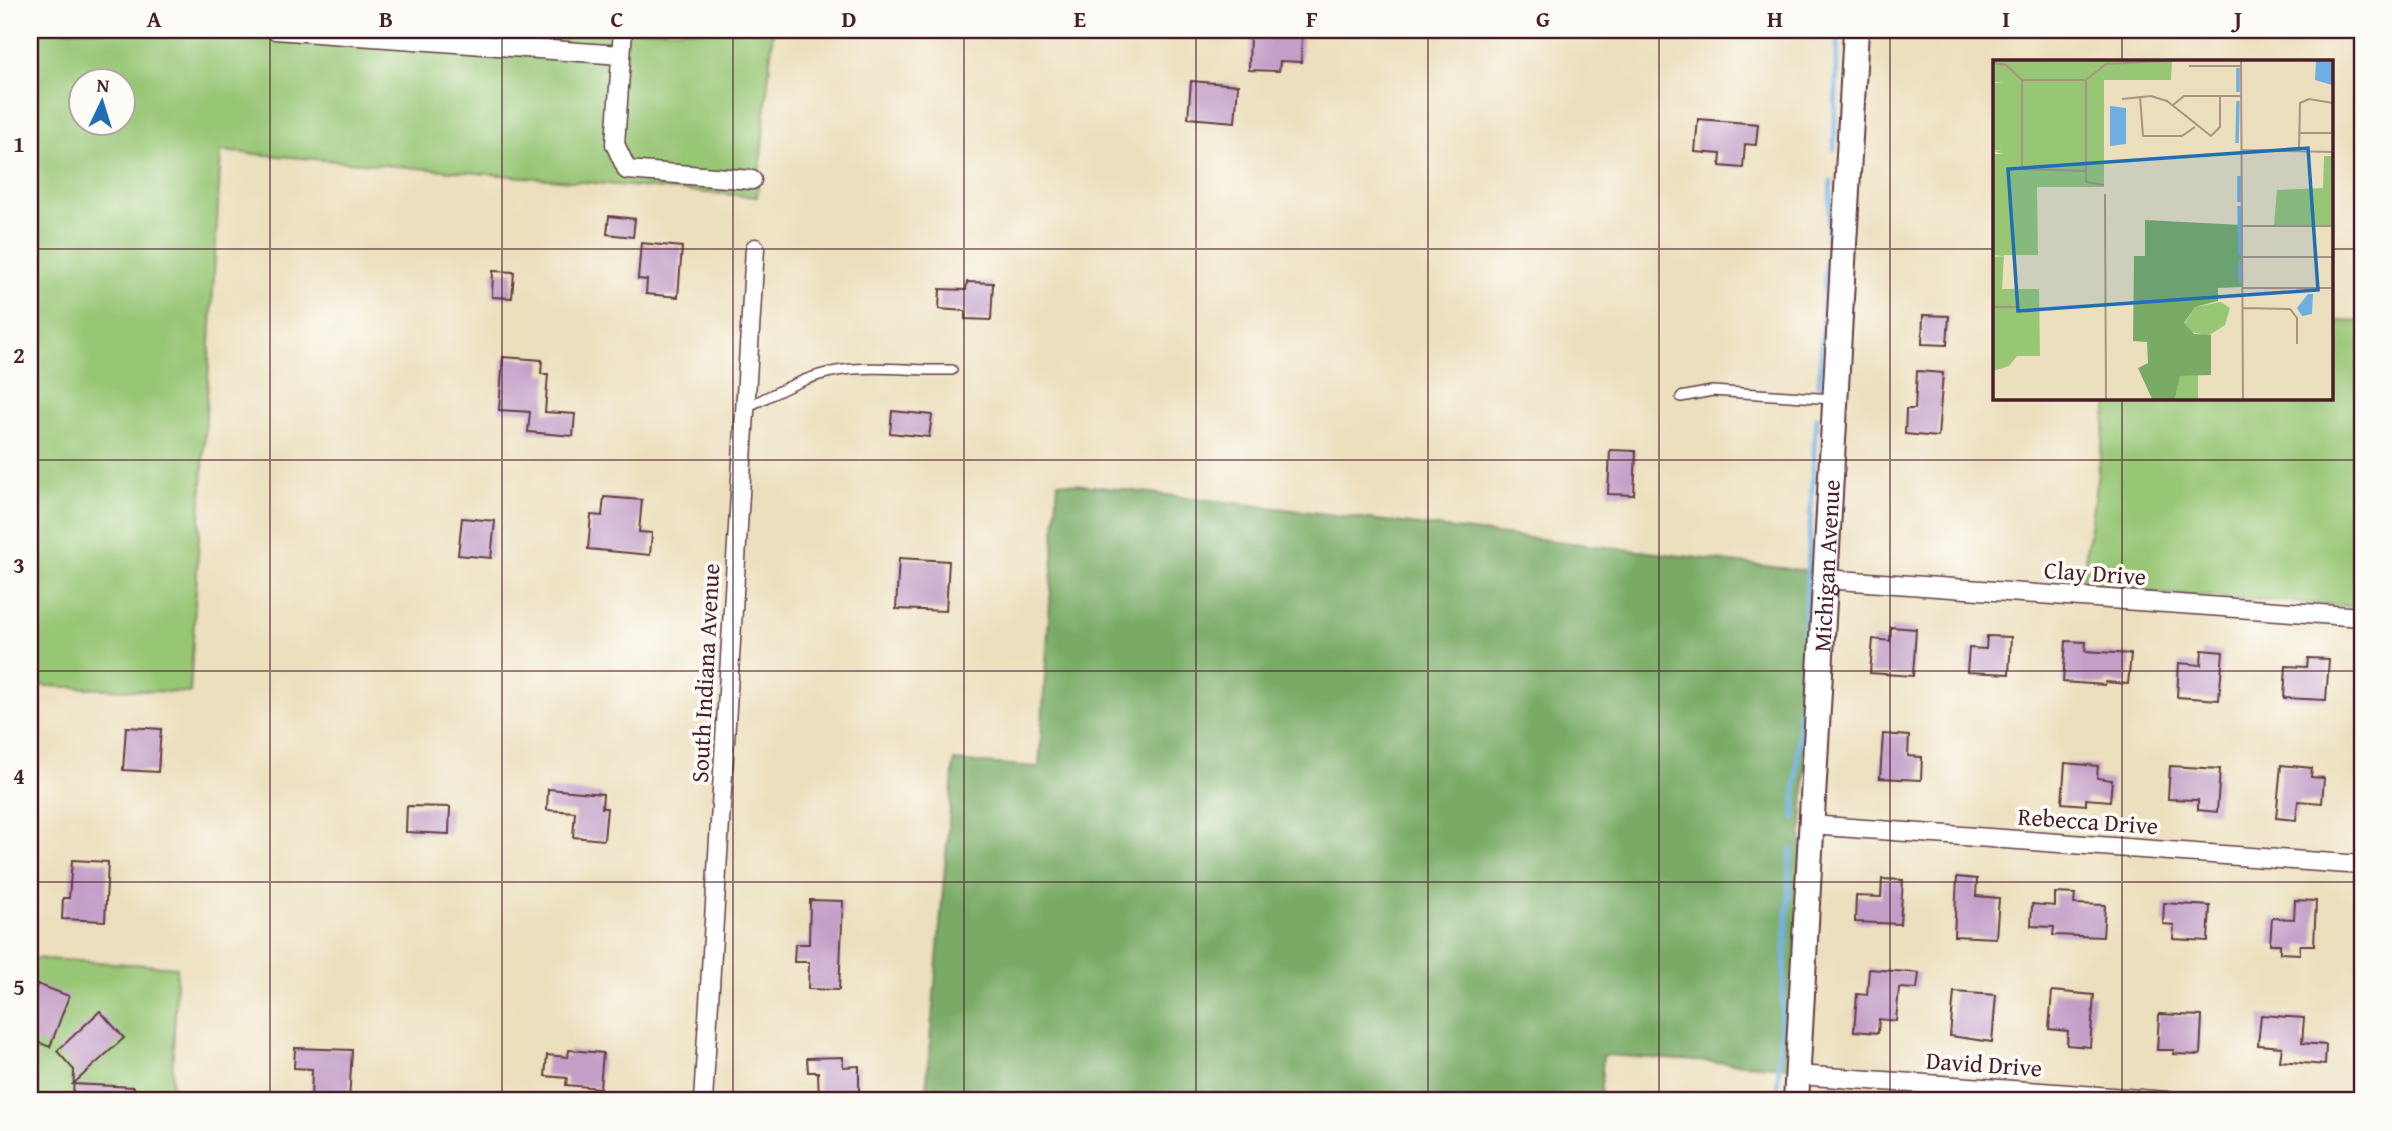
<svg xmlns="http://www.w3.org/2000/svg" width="2392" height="1131" viewBox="0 0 2392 1131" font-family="'Gentium Book Plus',serif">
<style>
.green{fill:#97c675;stroke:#707250;stroke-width:2;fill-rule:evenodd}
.forest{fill:#79ab66;stroke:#626548;stroke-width:2}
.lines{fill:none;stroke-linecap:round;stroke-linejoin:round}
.stream{stroke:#6eaee2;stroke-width:5}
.building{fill:#c39fc8}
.lane-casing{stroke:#623c41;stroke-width:12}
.street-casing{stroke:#623c41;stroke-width:21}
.secondary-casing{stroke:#623c41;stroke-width:28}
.lane{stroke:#fff;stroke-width:9}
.street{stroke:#fff;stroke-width:18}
.secondary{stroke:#fff;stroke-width:24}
.grid{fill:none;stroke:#4a1f2b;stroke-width:2;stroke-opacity:0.55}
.labels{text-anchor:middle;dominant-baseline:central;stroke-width:7;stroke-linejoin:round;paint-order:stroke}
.street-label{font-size:24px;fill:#4a1f2b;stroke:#fdfcf7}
.inset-river{fill:none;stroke:#6eaee2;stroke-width:3.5}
.inset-road{fill:none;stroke:#ab9283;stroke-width:2}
.view{fill:#1f6fb2;fill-opacity:0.15;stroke:#1f6fb2;stroke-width:3.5}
.inset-edge{fill:none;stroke:#4a1f2b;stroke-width:3.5}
.neatline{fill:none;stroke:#4a1f2b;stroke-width:2.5}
.grid-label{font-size:23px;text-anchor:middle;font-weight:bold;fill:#4a1f2b}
</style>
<rect width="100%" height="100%" fill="#fdfcf7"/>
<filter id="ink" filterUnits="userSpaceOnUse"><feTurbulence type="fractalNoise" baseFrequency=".0143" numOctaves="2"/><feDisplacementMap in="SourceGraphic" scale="14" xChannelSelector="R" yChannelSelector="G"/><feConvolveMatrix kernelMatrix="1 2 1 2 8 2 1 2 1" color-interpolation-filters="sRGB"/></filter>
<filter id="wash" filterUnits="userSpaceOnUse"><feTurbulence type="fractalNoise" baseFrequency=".00686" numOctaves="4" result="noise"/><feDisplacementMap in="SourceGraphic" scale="28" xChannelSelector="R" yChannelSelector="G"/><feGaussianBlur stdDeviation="1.57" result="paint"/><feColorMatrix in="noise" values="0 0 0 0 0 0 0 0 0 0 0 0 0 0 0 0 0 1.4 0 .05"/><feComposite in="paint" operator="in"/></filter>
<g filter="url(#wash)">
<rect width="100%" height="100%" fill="#ecdfbd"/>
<path class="green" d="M30,30H773L757,197L221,151L190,693L30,685ZM80,80H122V122H80Z
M2331,321L2362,322V607L2081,588L2109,397H2331Z
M30,958L177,967L171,1101H30Z"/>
<path class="forest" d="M1058,482L1816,572L1789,1067L1603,1055L1600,1101H925L954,761L1039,767Z"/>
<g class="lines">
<path class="stream" d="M1834,149L1838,30
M1819,386L1831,181
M1794,818L1816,417
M1777,1097L1791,849"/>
</g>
<g id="blocks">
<path class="building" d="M1250,32L1302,34L1301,62L1280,61L1279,71L1249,70Z
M1191,81L1238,85L1235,122L1188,118Z
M1698,119L1758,124L1756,145L1745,144L1743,168L1720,166L1721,154L1695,152Z
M609,216L635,219L633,237L607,234Z
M641,243L682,247L678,297L646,294L647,280L638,279Z
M493,271L514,272L512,298L492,297Z
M967,282L993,283L991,320L965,319V311L939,309L940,289L966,290Z
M1923,315L1949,316L1947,345L1922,344Z
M503,357L542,360L541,374H548L545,412L575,414L573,436L528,432L530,412L499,410Z
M1917,371L1943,373L1938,437L1905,434L1906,409H1915Z
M892,411L932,415L929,437L890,433Z
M1610,450L1636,451L1634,495L1608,494Z
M604,497L642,500L639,532L652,533L650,555L588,549L591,515L602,516Z
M462,518L495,521L491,558L458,555Z
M899,558L949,561L946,611L896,609Z
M1891,627L1916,629L1913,676L1870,673L1873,639L1890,641Z
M1987,636L2011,637L2009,674L1967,672L1969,648L1986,649Z
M2066,641L2086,642L2085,651L2131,654L2128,684L2106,682L2105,685L2063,682Z
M2202,650L2223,652L2219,700L2177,697L2179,663L2201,665Z
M2308,658L2329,659L2326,700L2284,698L2286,666L2307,667Z
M126,727L161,729L158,772L123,770Z
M1883,734L1909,736L1908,756L1922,757L1921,780L1880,778Z
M2065,763L2098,766L2097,778L2112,780L2110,801L2086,799V805L2062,803Z
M2281,765L2312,768L2311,777L2324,778L2322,803L2298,801L2296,820L2276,818Z
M2170,766L2220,769L2217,812L2198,810V800L2168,799Z
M548,789L603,794L602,808H607L604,840L573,837L575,812L547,810Z
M407,806L450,807L449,834L406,832Z
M72,860L108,862L105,921L62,919L63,898H69Z
M1957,877L1977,879L1976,896L1999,898L1996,938L1954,936Z
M1882,879L1903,880L1900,924L1855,922L1856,896L1881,897Z
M2055,893L2075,894L2074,904L2105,905L2103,937L2053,935L2054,927L2031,926L2032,904L2055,906Z
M810,900L843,901L839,990L808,989L809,962H794L795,944H809Z
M2295,900L2316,901L2314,945H2300V954L2280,953V944H2270L2272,918L2294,919Z
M2164,903L2210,906L2208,941L2173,939L2174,925L2163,924Z
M1869,969L1919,973L1917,989L1899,988L1896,1021L1879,1019L1878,1033L1854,1031L1857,994L1867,995Z
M37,984L69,996L50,1047L30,1039V1005Z
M2052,991L2094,995L2090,1047L2067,1045L2068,1031L2049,1029Z
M1954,992L1996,995L1992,1042L1950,1036Z
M100,1011L124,1038L73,1084L134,1087L133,1101H73L74,1070L57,1051Z
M2159,1014L2202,1016L2200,1055L2174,1054V1050H2157Z
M2261,1015L2304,1018L2302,1043L2326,1045L2325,1065L2280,1061L2282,1047L2258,1045Z
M295,1048L352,1050L349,1101H311L312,1069L294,1068Z
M569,1050L603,1053L600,1088L566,1085L567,1078L545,1076L547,1055L568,1057Z
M843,1057V1067L859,1066V1095H846V1101H819L818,1072H808L807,1058Z"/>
</g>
</g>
<g filter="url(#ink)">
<use href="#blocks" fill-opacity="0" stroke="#623c41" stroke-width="2"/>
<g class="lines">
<defs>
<path id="lane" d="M1681,397L1712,391L1833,399
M745,408C774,394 805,376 837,371C874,365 914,371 952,370"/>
<path id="street" d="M275,30L621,55
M623,30L615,144L627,170L752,180
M1825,579L2362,617
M1810,825L2362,865
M1798,1075L2168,1101
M703,1101L755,248"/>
<g id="secondary">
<path id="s1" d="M1796,1101L1856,30"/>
</g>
</defs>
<use href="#lane" class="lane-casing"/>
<use href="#street" class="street-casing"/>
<use href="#secondary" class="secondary-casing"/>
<use href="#lane" class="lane"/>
<use href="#street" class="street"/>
<use href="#secondary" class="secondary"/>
</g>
</g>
<path class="grid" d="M270,30V1101M502,30V1101M733,30V1101M964,30V1101M1196,30V1101M1428,30V1101M1659,30V1101M1890,30V1101M2122,30V61M30,249H1995M2331,249H2362M2122,397V1101M30,460H2362M30,671H2362M30,882H2362"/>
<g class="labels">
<g class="street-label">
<text stroke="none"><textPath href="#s1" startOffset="536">Michigan Avenue</textPath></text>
<text transform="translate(2095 573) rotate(4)">Clay Drive</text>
<text transform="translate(705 673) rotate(-87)">South Indiana Avenue</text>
<text transform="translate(2088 821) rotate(4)">Rebecca Drive</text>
<text transform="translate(1984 1064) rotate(4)">David Drive</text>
</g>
</g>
<g transform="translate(1993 60)">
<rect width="340" height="340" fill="#ecdfbd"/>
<path d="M0,1H179L178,20H111V127H44L45,195H11L9,229H46L47,296H24L16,306L0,311V197L11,196L0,195V94H10L0,91L11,90H0V23H11L0,22ZM331,96H339V165H281L284,130L330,128ZM228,242L237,248L232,265L215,276L194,271L191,264L202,247ZM205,315V339H182L187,316Z" fill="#97c675"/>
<path d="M152,160L248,165L249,227L225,228V241L202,247L191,263L201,274L218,275V315L187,316L182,339H159L145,308L155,303L154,282L140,281L141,196H152Z" fill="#79ab66"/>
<path d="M323,1H339V25L322,20ZM117,46L133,48V84L117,86ZM315,234H320L319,254L309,256L304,248Z" fill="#6eaee2"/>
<path class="inset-river" d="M245,8V32M244,83L245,41M246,116V142M246,146L247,195M247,200V223"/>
<path class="inset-road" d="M248,1L250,339M0,3L13,5L29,20H93L113,4L173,1M196,6H248M29,20V109L93,111M93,20V122L111,125M147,36L150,76H189L202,67M129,39L158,36L174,41L218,76L227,67V36M180,45L191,36H248M305,73H340M248,90L340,92M306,92L307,43L316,39L340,43M112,134L113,339M249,166H340M249,197H340M250,228H340M0,247H26M250,248L297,249L304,258V284"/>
<path class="view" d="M315,88L325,230L25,251L15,109Z"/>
<rect width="340" height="340" class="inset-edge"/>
</g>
<rect width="2392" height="1131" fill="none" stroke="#fdfcf7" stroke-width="77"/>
<g transform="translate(102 102) rotate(4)"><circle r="33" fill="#fdfcf7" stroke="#b5a4a5" stroke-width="2"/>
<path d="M0-5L12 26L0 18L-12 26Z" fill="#1f6fb2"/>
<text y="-10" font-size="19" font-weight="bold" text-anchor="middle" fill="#4a1f2b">N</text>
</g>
<rect x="38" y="38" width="2316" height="1054" class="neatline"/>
<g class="grid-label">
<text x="154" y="27">A</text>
<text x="386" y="27">B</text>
<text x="617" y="27">C</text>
<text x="849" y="27">D</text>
<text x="1080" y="27">E</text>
<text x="1312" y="27">F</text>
<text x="1543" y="27">G</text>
<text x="1775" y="27">H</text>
<text x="2006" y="27">I</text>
<text x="2238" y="27">J</text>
<text x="19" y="152">1</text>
<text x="19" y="363">2</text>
<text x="19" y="573">3</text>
<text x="19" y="784">4</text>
<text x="19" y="995">5</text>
</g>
</svg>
